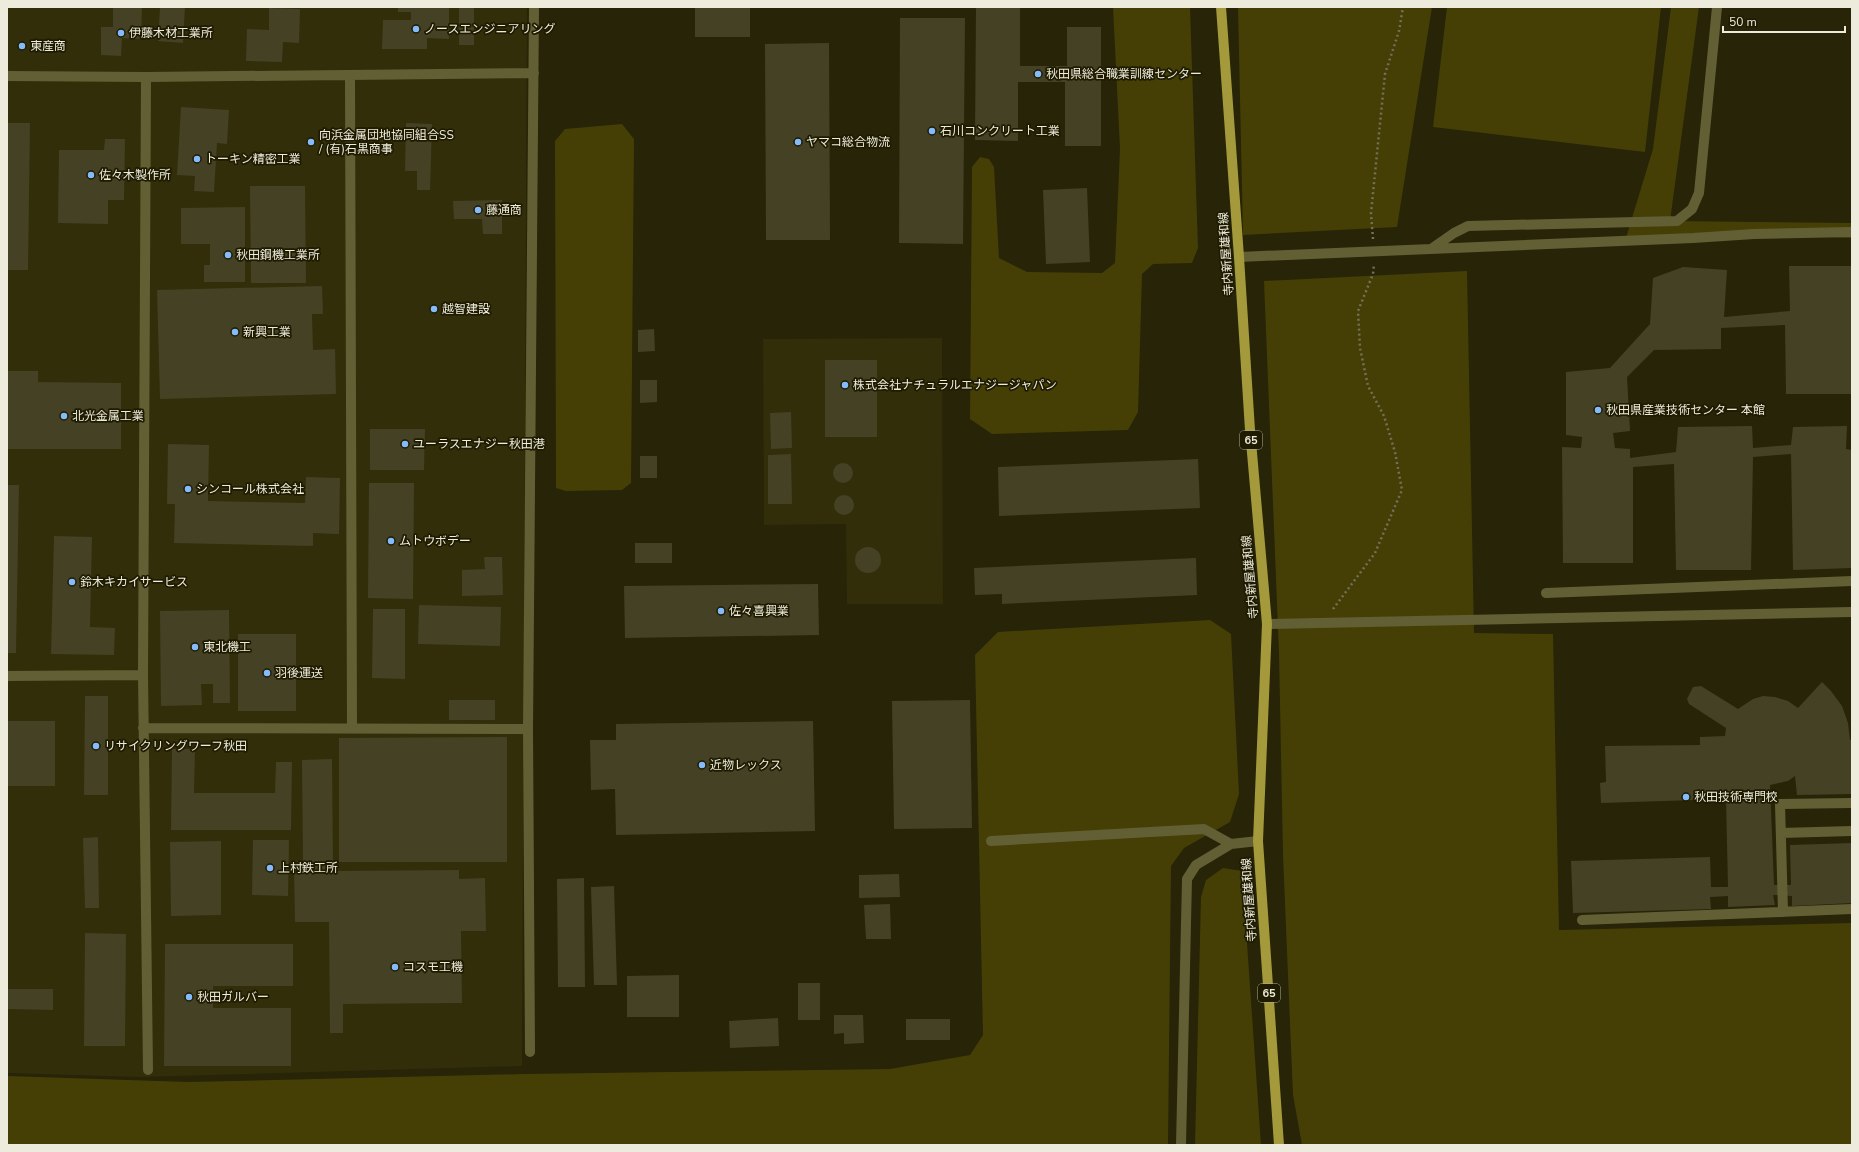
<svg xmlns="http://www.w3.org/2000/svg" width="1859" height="1152" viewBox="0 0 1859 1152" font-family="'Nunito Sans','Noto Sans JP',sans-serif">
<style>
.built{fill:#322e09}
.green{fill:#453f06}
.building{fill:#454125}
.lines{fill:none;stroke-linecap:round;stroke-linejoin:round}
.path{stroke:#74715a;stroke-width:2.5;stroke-dasharray:2 3;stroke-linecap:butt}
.minor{stroke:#635f35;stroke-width:10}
.major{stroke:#a4993b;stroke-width:10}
.poi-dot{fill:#85bbfb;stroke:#1e1b01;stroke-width:1.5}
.labels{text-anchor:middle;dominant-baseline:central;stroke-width:3.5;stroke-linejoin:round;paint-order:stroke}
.shield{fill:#1e1b01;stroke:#afad9a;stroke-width:1}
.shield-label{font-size:11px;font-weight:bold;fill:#edebdb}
.poi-label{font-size:12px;fill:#edebdb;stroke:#1e1b01;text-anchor:start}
.street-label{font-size:12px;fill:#edebdb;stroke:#1e1b01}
</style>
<rect width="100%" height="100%" fill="#272408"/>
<path class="built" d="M7,7H527L522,1066L140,1077L7,1073Z
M942,338L943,604H847L846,524L764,525L763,339Z"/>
<path class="green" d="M1113,7H1190L1198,248L1192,263L1153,264L1142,274L1138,412L1128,430L992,434L970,419L972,167L980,157L989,159L994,167L999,258L1027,272L1102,273L1115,263L1120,149Z
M1238,7H1432L1397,227L1243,235Z
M1447,7H1661L1645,152L1433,127Z
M1671,7H1699L1670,221L1852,223V238L1754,234L1625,241L1653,149Z
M622,124L634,139L631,483L622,490L566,491L556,488L555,141L565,129Z
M1467,271L1474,633L1553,634L1559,930L1852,923V1145H1302L1293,1095L1283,855L1279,653L1264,281Z
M1210,620L1231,634L1239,794L1230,822L1184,848L1171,866L1168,1145H7V1076L188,1082L524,1074L890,1069L970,1055L983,1035L975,655L998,632Z
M1223,868L1242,871L1261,1145H1195L1201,897L1206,880Z"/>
<path class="building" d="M113,7H142L141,39L122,38L121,56L101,55V27H113Z
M160,7H185L183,43L158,41Z
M398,7H449V39L427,38V49H382L383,20H411V12H398Z
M459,7H474V45H459Z
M695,7H750V37H695Z
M976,7H1020V66H1067V27H1101V146H1065V82H1018V141L975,140Z
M269,8L300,9L299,43L283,42L282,62L246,61L247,29L269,30Z
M900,18H965L963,244L899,243Z
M829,43L830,240H766L765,44Z
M181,107L229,110L227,144L217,143L214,192L194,191L195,176L177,175Z
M7,123H30L28,270H7Z
M406,123L432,124L430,190H417V171H405Z
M105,139H125L124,200H108V224L58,223L59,150H104Z
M250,186H305L306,283H251Z
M1087,188L1090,262L1046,264L1043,190Z
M502,200V234H483L482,219H454L453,201Z
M245,207V282H204V265H210V244H181V208Z
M1789,266H1852V394H1786L1785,325L1721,328V349L1654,350L1627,377L1630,431L1613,433L1615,448L1630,449V458L1676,452L1678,427L1752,426L1753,448L1791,445L1793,427L1847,426L1846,449L1852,450V568L1793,570L1791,454L1753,457L1751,570H1676L1674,464L1633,467V563H1563L1562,447L1581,448L1582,437L1566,435V372L1610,368L1650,324L1653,278L1683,267L1727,270L1724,317L1790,311Z
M322,286L323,314H312L313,350L335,349L336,394L160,399L157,290Z
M654,329L655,351L638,352V330Z
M825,360H877V437H825Z
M7,371H38V382L121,383V449H7Z
M640,380H657V402L640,403Z
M791,412L792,448L771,449L770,413Z
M370,429H425L424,470H370Z
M168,444L209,445L208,501L305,503L306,477L340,478L339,534L313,533V546L174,543L175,504H167Z
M791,454L792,504H768V455Z
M640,456H657V478H640Z
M1198,459L1200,508L999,516L998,467Z
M833 473a10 10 0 1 1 20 0a10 10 0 1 1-20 0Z
M369,483H414L413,599L368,598Z
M7,485H19L16,653H7Z
M834 505a10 10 0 1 1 20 0a10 10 0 1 1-20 0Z
M54,536L92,537L90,627L115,628L114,655L51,654Z
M635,543H672V563H635Z
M855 560a13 13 0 1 1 26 0a13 13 0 1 1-26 0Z
M484,557H502L503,595L462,596V570L485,569Z
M1196,558L1197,595L1002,604V594L975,595L974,568Z
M818,584L819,635L625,638L624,586Z
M419,605L501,607L500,646L418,644Z
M373,609H405V679L372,678Z
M229,610L230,703H213V684H201L202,705L161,706L160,611Z
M238,634H296V711H238Z
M1822,682L1831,691L1842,706L1848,723L1850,740H1852V794L1797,795L1795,776L1788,781L1770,785L1774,885H1791L1790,845L1852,843V903L1792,906V896L1773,895L1775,905L1728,907V896L1710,897L1711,909L1573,913L1571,861L1710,857L1711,887H1728L1726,799L1601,803L1600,783L1606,782L1605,746L1700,745V737L1725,736L1726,728L1689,704L1687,699L1693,687L1701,686L1738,709L1753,699L1763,696L1775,697L1788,701L1798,708Z
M85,696H108V795H84Z
M449,700H495V720H449Z
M970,700L972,828L894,829L892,701Z
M7,721H55V786H7Z
M813,721L815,831L616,835L615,789L591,790L590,740H616V724Z
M507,737V862H339V738Z
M172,749H195L194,793H275L276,762H292L291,830H171Z
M332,759L333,864L335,871L459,870V879L485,878L486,931H461L462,1003L343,1004V1033H330L329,922H295L294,866L303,864L302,760Z
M98,837L99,908H85L83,838Z
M253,840H289L288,896L252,895Z
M221,841V915L171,916L170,842Z
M899,874L900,897L859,898V875Z
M584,878L585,987H558L557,879Z
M614,886L617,985H594L591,887Z
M890,904L891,939H866L864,905Z
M85,933L126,934L125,1046H84Z
M165,944H293V986H213V1008H291V1066H164Z
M679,975V1017H627V976Z
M798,983H820V1020H798Z
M7,989H53V1010L7,1009Z
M834,1015H863L864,1043L844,1044V1033L834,1034Z
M778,1018L779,1046L730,1048L729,1021Z
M906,1019H950V1040H906Z"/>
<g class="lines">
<path class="path" d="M1373,239L1371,213L1385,74L1399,31L1403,7
M1333,609L1375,553L1402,490L1395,452L1384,416L1368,386L1360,348L1358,311L1373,274L1374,264"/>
<path class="minor" d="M7,76L146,77L534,73
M350,76L352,729
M146,77L143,675L148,1070
M1431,249L1454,233L1468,226L1677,221L1692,209L1699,193L1717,7
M1239,257L1693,238L1754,234L1852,232
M1546,593L1852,581
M1267,624L1852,612
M7,676L143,675
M143,728L528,729
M1781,833L1852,831
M991,841L1204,829L1231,844
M1783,912L1780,804L1852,803
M1582,920L1852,909
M530,1052L528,729L534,7
M1181,1145L1187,879L1196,865L1231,844L1258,841"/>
<path class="major" d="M1221,7L1239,257L1250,430L1267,624L1258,841L1279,1145"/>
</g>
<g class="poi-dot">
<circle cx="416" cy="29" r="4"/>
<circle cx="121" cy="33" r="4"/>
<circle cx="22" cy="46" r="4"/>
<circle cx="1038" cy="74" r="4"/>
<circle cx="932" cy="131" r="4"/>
<circle cx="311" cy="142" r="4"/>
<circle cx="798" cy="142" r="4"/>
<circle cx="197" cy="159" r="4"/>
<circle cx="91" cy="175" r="4"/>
<circle cx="478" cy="210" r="4"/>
<circle cx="228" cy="255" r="4"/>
<circle cx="434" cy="309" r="4"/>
<circle cx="235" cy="332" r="4"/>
<circle cx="845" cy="385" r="4"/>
<circle cx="1598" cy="410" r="4"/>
<circle cx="64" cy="416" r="4"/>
<circle cx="405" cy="444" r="4"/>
<circle cx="188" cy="489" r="4"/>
<circle cx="391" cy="541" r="4"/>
<circle cx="72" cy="582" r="4"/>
<circle cx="721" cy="611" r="4"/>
<circle cx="195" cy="647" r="4"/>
<circle cx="267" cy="673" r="4"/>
<circle cx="96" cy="746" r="4"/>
<circle cx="702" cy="765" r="4"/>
<circle cx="1686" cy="797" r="4"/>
<circle cx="270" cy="868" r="4"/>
<circle cx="395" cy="967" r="4"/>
<circle cx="189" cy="997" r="4"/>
</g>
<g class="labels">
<g class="shield">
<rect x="1240" y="431" width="22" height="18" rx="3"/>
<rect x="1258" y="984" width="22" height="18" rx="3"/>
</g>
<g class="shield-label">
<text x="1251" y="440">65</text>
<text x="1269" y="993">65</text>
</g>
<g class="poi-label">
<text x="424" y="29">ノースエンジニアリング</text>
<text x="129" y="33">伊藤木材工業所</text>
<text x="30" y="46">東産商</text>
<text x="1046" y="74">秋田県総合職業訓練センター</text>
<text x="940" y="131">石川コンクリート工業</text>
<text x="319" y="135">向浜金属団地協同組合SS<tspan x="319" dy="14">/ (有)石黒商事</tspan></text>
<text x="806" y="142">ヤマコ総合物流</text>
<text x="205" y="159">トーキン精密工業</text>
<text x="99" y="175">佐々木製作所</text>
<text x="486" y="210">藤通商</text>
<text x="236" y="255">秋田鋼機工業所</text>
<text x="442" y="309">越智建設</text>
<text x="243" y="332">新興工業</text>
<text x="853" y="385">株式会社ナチュラルエナジージャパン</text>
<text x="1606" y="410">秋田県産業技術センター 本館</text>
<text x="72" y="416">北光金属工業</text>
<text x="413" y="444">ユーラスエナジー秋田港</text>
<text x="196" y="489">シンコール株式会社</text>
<text x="399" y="541">ムトウボデー</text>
<text x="80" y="582">鈴木キカイサービス</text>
<text x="729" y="611">佐々喜興業</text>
<text x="203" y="647">東北機工</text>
<text x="275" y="673">羽後運送</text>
<text x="104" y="746">リサイクリングワーフ秋田</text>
<text x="710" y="765">近物レックス</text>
<text x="1694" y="797">秋田技術専門校</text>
<text x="278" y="868">上村鉄工所</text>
<text x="403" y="967">コスモ工機</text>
<text x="197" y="997">秋田ガルバー</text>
</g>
<g class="street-label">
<text transform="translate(1226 254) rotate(-94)">寺内新屋雄和線</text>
<text transform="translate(1250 577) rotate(-95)">寺内新屋雄和線</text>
<text transform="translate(1249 900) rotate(-94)">寺内新屋雄和線</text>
</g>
</g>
<rect width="1859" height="1152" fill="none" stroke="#edebdb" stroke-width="16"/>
<path d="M1723 26v6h122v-6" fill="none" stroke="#edebdb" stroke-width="2"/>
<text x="1729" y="26" font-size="12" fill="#edebdb" stroke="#1e1b01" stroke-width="3" paint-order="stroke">50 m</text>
</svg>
